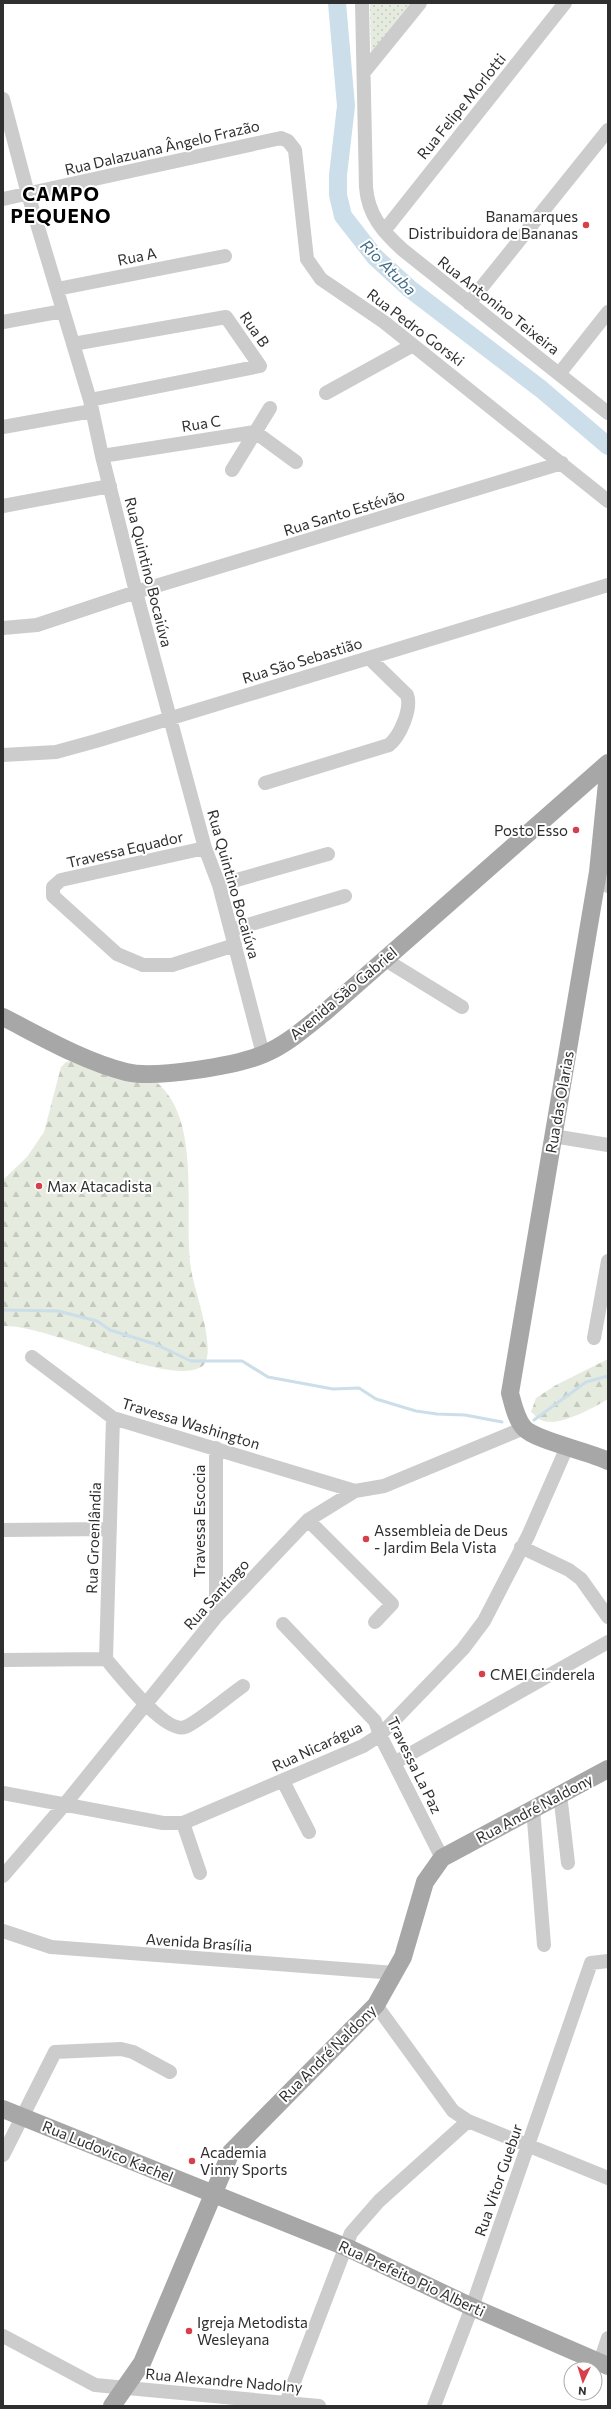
<svg xmlns="http://www.w3.org/2000/svg" width="611" height="2409" viewBox="0 0 611 2409" font-family="Commissioner,sans-serif">
<style>
.forest{fill:url(#forest-firs)}
.park{fill:url(#park-dots)}
.lines{fill:none;stroke-linecap:round;stroke-linejoin:round}
.stream{stroke:#cbdee9;stroke-width:3}
.river{stroke:#cbdee9;stroke-width:18}
.minor{stroke:#ccc;stroke-width:14}
.major{stroke:#a7a7a7;stroke-width:18}
.poi-dot{fill:#d73f4b;stroke:#fff;stroke-width:1.5}
.labels{text-anchor:middle;dominant-baseline:central;stroke-width:4;stroke-linejoin:round;paint-order:stroke}
.street-label{font-size:15px;fill:#2f2f2f;stroke:#fff}
.poi-label{font-size:15px;fill:#2f2f2f;stroke:#fff;text-anchor:start}
.water-label{font-size:16px;font-style:italic;fill:#436f8a;stroke:#fff}
.district-label{font-size:19px;font-weight:bold;letter-spacing:1px;fill:#000;stroke:#fff}
</style>
<defs>
<pattern id="forest-firs" width="22" height="20" patternUnits="userSpaceOnUse"><rect width="22" height="20" fill="#e5ebde"/><path d="M5 1l3.5 6h-7zM16 11l3.5 6h-7z" fill="#c5cabf"/></pattern>
<pattern id="park-dots" width="8" height="8" patternUnits="userSpaceOnUse"><rect width="8" height="8" fill="#e5ebde"/><path d="M2 2h.1M6 6h.1" fill="none" stroke="#c5cabf" stroke-width="1.8" stroke-linecap="round"/></pattern>
</defs>
<rect width="100%" height="100%" fill="#fff"/>
<path class="forest" d="M80,1060C95,1063 135,1070 147,1076C206,1108 182,1215 191,1269C193,1287 220,1357 201,1367C166,1387 50,1324 3,1326V1180L27,1157L44,1132L61,1067L66,1062Z
M608,1359V1399C593,1408 558,1428 541,1420C537,1418 534,1414 531,1412L536,1398L556,1385Z"/>
<path class="park" d="M370,3H412L371,54Z"/>
<g class="lines">
<path class="stream" d="M3,1310L58,1311L97,1321L110,1330L155,1344L191,1361H242L268,1377L333,1389L359,1388L376,1399L416,1411L437,1414L465,1415L502,1422
M534,1420L586,1382L608,1376"/>
<path class="river" d="M337,3L346,106L338,175V195L343,216L375,257L410,289L541,389L608,446"/>
<path class="minor" d="M362,3L366,187C368,215 383,232 403,250L608,413
M364,72L420,3
M3,99L28,194L90,400L102,456L136,592L205,848L219,885L263,1054
M3,199L281,138L288,141L295,150L307,259L321,279L384,322L608,501
M384,231L565,3
M57,289L225,256
M469,303L608,130
M3,322L63,311
M73,344L226,317L260,366L90,400
M559,374L608,312
M326,393L413,345
M3,427L92,411
M102,456L255,432L296,462
M232,470L270,408
M3,506L110,486
M3,628L37,625L136,592L562,463
M3,755L56,752L96,741L608,585
M265,783L389,745C400,736 412,709 407,695L369,658
M205,848L61,880L53,887V896L117,954L143,965H172L235,945
M598,872L608,886
M219,885L328,854
M231,930L345,896
M384,959L462,1007
M553,1136L608,1145
M594,1338L608,1261
M32,1357L113,1418L355,1491
M216,1448V1617
M308,1520L392,1604L375,1622
M3,1530L110,1529
M521,1547L569,1570L581,1579L608,1617
M283,1624L375,1721L380,1735L442,1858
M106,1659L113,1418
M3,1660L106,1659C119,1674 165,1734 185,1727C196,1724 231,1694 243,1686
M394,1763L608,1642
M283,1781L309,1832
M3,1793L163,1823H183L363,1746L380,1735L463,1649L484,1621L528,1536L567,1447
M560,1794L568,1863
M533,1808L544,1945
M183,1823L200,1873
M3,1876L65,1804L216,1617L308,1520L355,1491L384,1486L524,1428
M3,1931L51,1947L395,1973
M376,2005L453,2111L468,2121L608,2178
M3,2155L55,2052L121,2049L133,2052L170,2072
M3,2336L95,2385L319,2406
M600,2362L608,2338
M286,2403L351,2233L379,2201L468,2121
M434,2406L472,2307L591,1963L608,1961"/>
<path class="major" d="M608,773L598,872L510,1393C513,1404 516,1419 524,1428C536,1441 589,1451 608,1461
M3,1017C42,1037 83,1061 126,1072C154,1079 236,1066 264,1054C286,1045 305,1028 324,1013L608,763
M3,2109L348,2248L472,2307L608,2366
M112,2406L142,2363L231,2152L376,2005L403,1957L425,1882L442,1858L608,1769"/>
</g>
<g class="poi-dot">
<circle cx="586" cy="225" r="4"/>
<circle cx="576" cy="830" r="4"/>
<circle cx="39" cy="1186" r="4"/>
<circle cx="366" cy="1539" r="4"/>
<circle cx="482" cy="1674" r="4"/>
<circle cx="192" cy="2161" r="4"/>
<circle cx="189" cy="2331" r="4"/>
</g>
<g class="labels">
<g class="street-label">
<text transform="translate(461 106) rotate(-51)">Rua Felipe Morlotti</text>
<text transform="translate(162 147) rotate(-13)">Rua Dalazuana Ângelo Frazão</text>
<text transform="translate(137 256) rotate(-11)">Rua A</text>
<text transform="translate(499 305) rotate(38)">Rua Antonino Teixeira</text>
<text transform="translate(416 327) rotate(37)">Rua Pedro Gorski</text>
<text transform="translate(255 329) rotate(55)">Rua B</text>
<text transform="translate(201 423) rotate(-9)">Rua C</text>
<text transform="translate(344 512) rotate(-17)">Rua Santo Estévão</text>
<text transform="translate(149 572) rotate(76)">Rua Quintino Bocaiúva</text>
<text transform="translate(302 660) rotate(-17)">Rua São Sebastião</text>
<text transform="translate(125 849) rotate(-13)">Travessa Equador</text>
<text transform="translate(234 884) rotate(74)">Rua Quintino Bocaiúva</text>
<text transform="translate(343 993) rotate(-40)">Avenida São Gabriel</text>
<text transform="translate(559 1102) rotate(-80)">Rua das Olarias</text>
<text transform="translate(191 1423) rotate(17)">Travessa Washington</text>
<text transform="translate(199 1521) rotate(-90)">Travessa Escocia</text>
<text transform="translate(93 1538) rotate(-88)">Rua Groenlândia</text>
<text transform="translate(216 1594) rotate(-48)">Rua Santiago</text>
<text transform="translate(317 1746) rotate(-25)">Rua Nicarágua</text>
<text transform="translate(415 1765) rotate(64)">Travessa La Paz</text>
<text transform="translate(534 1808) rotate(-28)">Rua André Naldony</text>
<text transform="translate(199 1942) rotate(4)">Avenida Brasília</text>
<text transform="translate(327 2053) rotate(-45)">Rua André Naldony</text>
<text transform="translate(108 2151) rotate(22)">Rua Ludovico Kachel</text>
<text transform="translate(498 2180) rotate(-71)">Rua Vitor Guebur</text>
<text transform="translate(412 2278) rotate(25)">Rua Prefeito Pio Alberti</text>
<text transform="translate(224 2380) rotate(5)">Rua Alexandre Nadolny</text>
</g>
<g class="poi-label">
<text x="578" y="216" text-anchor="end">Banamarques<tspan x="578" dy="17">Distribuidora de Bananas</tspan></text>
<text x="568" y="830" text-anchor="end">Posto Esso</text>
<text x="47" y="1186">Max Atacadista</text>
<text x="374" y="1530">Assembleia de Deus<tspan x="374" dy="17">- Jardim Bela Vista</tspan></text>
<text x="490" y="1674">CMEI Cinderela</text>
<text x="200" y="2152">Academia<tspan x="200" dy="17">Vinny Sports</tspan></text>
<text x="197" y="2322">Igreja Metodista<tspan x="197" dy="17">Wesleyana</tspan></text>
</g>
<g class="water-label">
<text transform="translate(389 267) rotate(45)">Rio Atuba</text>
</g>
<g class="district-label">
<text x="61" y="193">CAMPO<tspan x="61" dy="22">PEQUENO</tspan></text>
</g>
</g>
<rect width="611" height="2409" fill="none" stroke="#2f2f2f" stroke-width="8"/>
<g transform="translate(583 2381) rotate(184)"><circle r="19" fill="#ffffff" stroke="#acacac"/>
<path d="M0-3L7 15L0 10L-7 15Z" fill="#d73f4b"/>
<text y="-6" font-size="11" font-weight="bold" text-anchor="middle" fill="#2f2f2f">N</text>
</g>
</svg>
